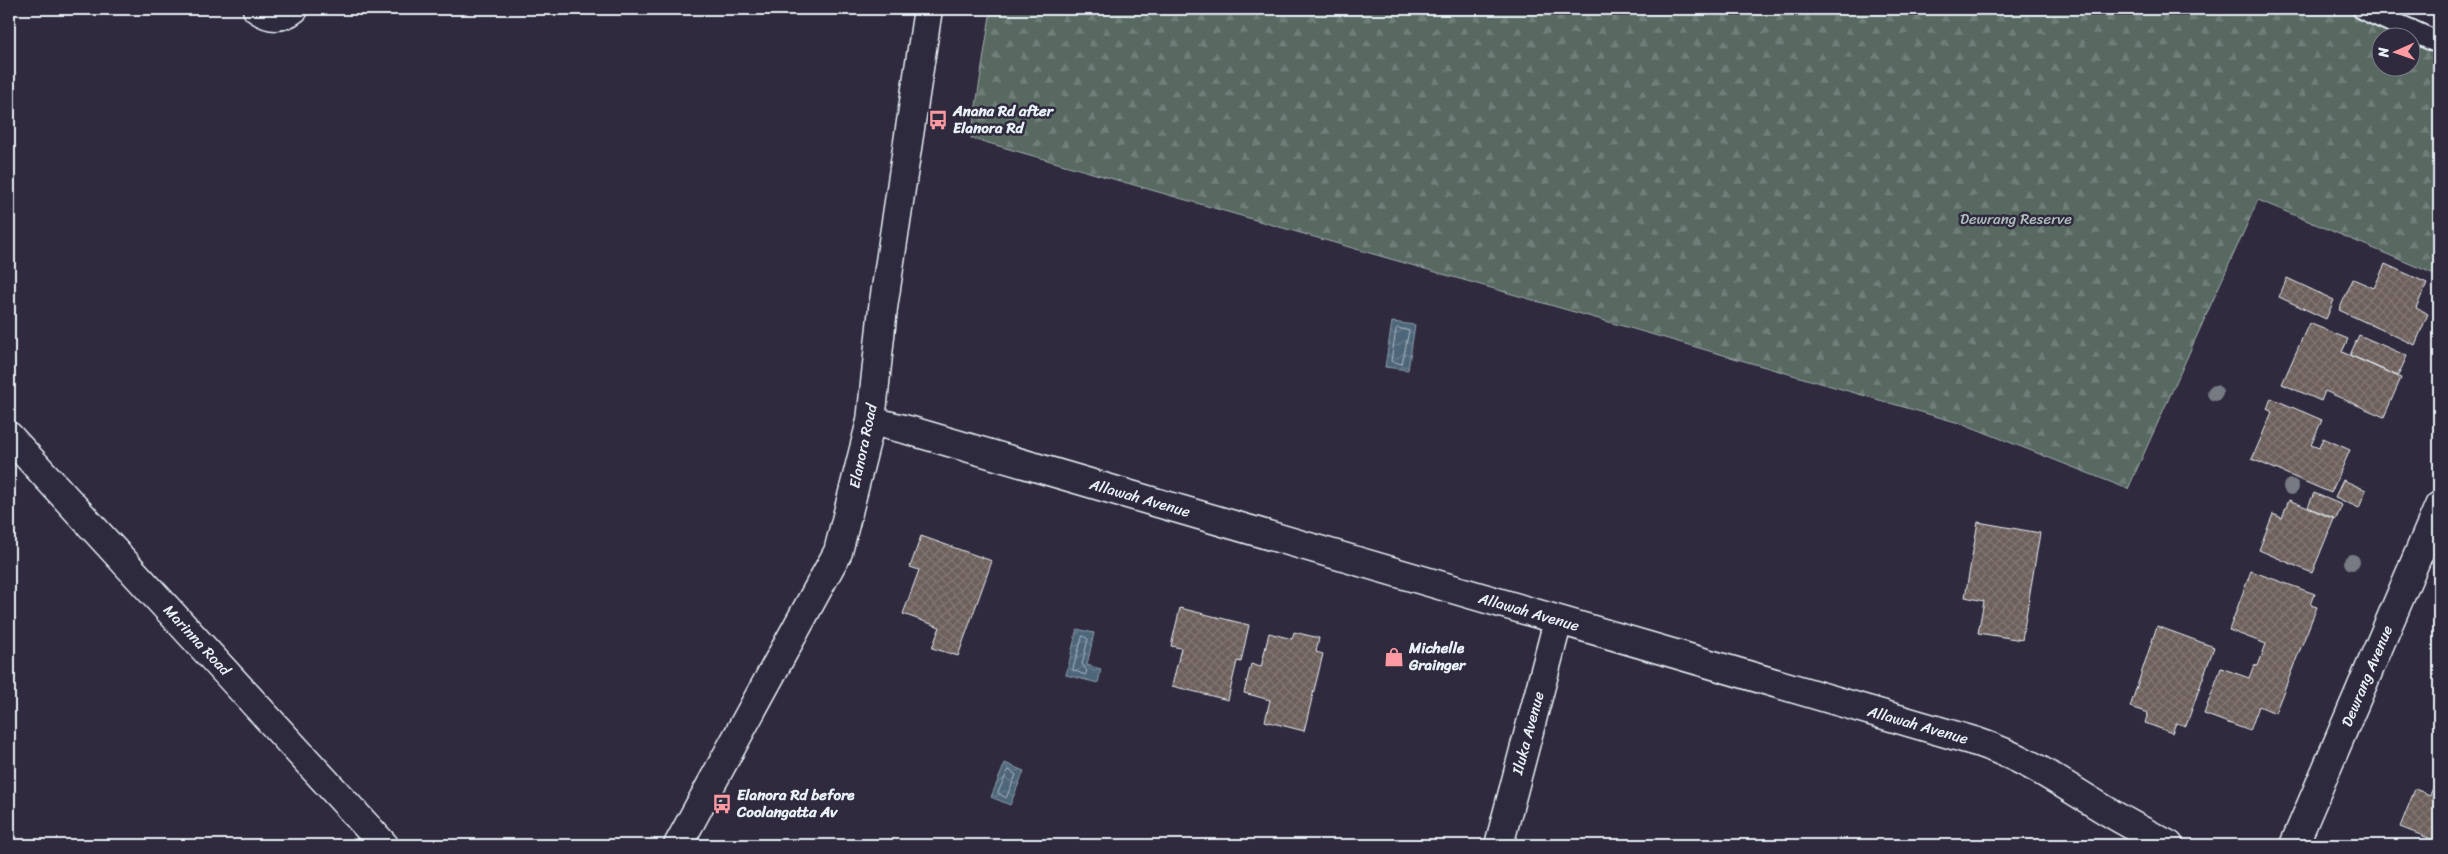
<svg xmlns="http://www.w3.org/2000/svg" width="2448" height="854" viewBox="0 0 2448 854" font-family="Sriracha,sans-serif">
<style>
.forest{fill:url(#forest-firs);stroke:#a0adad}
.water{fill:url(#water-waves);stroke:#8c9eac}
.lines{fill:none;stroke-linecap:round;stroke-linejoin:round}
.shore{stroke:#aab9c5;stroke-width:1}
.building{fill:url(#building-cross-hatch);stroke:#e8f1f8}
.lane-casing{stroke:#e8f1f8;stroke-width:24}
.street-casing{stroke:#e8f1f8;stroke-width:31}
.secondary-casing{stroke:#e8f1f8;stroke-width:31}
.lane{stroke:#2f2a3d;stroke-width:20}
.street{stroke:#2f2a3d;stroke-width:28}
.secondary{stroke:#2f2a3d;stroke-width:28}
.tree{fill:#757a83}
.labels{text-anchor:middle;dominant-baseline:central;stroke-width:5;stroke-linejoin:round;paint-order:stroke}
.poi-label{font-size:15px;font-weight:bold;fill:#e8f1f8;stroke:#2f2a3d;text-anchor:start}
.park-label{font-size:15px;fill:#aebbbc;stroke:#2f2a3d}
.street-label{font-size:15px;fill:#e8f1f8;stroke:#2f2a3d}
</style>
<defs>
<pattern id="forest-firs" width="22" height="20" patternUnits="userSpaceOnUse" patternTransform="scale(1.25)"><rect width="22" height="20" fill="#586962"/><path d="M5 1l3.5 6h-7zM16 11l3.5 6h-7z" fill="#707f79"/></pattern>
<pattern id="water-waves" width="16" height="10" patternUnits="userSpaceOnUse" patternTransform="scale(1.25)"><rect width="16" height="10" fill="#4e6679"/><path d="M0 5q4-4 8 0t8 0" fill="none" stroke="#687c8d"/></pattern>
<pattern id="building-cross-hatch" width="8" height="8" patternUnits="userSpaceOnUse" patternTransform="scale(1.25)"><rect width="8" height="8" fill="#6d605b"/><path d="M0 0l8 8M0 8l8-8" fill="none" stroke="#827773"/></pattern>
</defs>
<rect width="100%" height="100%" fill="#2f2a3d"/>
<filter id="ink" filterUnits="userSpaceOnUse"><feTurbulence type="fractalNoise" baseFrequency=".02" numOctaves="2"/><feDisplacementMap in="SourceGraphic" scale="10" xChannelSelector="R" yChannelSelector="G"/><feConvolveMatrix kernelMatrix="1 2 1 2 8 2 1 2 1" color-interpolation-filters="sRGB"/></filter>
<g filter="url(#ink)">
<path class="forest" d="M991,9H1213L1229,13L1247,9H2340L2407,37L2380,38V68H2410L2411,39L2439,52V276L2258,200L2128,489L1966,425L971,138Z"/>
<path class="water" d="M1392,322L1415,325L1408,370L1385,367Z
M1077,629L1094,633L1087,665L1101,669L1098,683L1066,675Z
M1005,763L1024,771L1010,805L991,797Z"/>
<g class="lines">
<path class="shore" d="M1398,328L1409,331L1402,364L1391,361L1396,330Z
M1083,636L1088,639L1082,664L1087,671L1085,675L1073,670Z
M1009,770L1016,775L1006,798L998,793Z"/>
</g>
<path class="building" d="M2385,264L2427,283L2416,308L2428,314L2415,345L2339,310L2353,279L2374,288Z
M2287,278L2334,300L2326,319L2279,297Z
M2309,323L2348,339L2342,352L2401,378L2384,417L2325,391L2321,401L2282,384Z
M2359,335L2407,356L2398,376L2350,355Z
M2271,398L2322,420L2311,445L2319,448L2323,438L2350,450L2331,493L2252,459L2272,412L2267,409Z
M2343,480L2366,490L2359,508L2335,497Z
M2314,493L2342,505L2336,519L2308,507Z
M2289,500L2334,519L2312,573L2259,550L2273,514L2282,518Z
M1978,522L2040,533L2022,640L1978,633L1984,601L1965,597Z
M921,536L992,561L958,656L932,648L940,627L903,614L919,570L910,567Z
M2251,571L2315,594L2311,605L2317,607L2275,713L2259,706L2250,731L2204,714L2221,668L2249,678L2254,665L2258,666L2266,644L2229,630Z
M1180,608L1249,625L1241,662L1237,661L1228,700L1172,686L1181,648L1171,646Z
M2157,626L2214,647L2186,726L2176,723L2172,733L2145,723L2148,713L2130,707Z
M1294,632L1319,638L1316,652L1323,654L1304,731L1265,721L1270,700L1244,693L1251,664L1261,667L1269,633L1292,639Z
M2436,781L2439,782V842L2400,827L2415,789L2430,795Z"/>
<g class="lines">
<defs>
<path id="lane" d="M2363,9L2439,43"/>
<path id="street" d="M257,9C270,18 281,19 294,9
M871,421L908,430L1977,742C2026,758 2059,782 2102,808C2123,821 2146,833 2169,845
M9,436L384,845
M1499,845L1558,621
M2294,845L2439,506"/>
<path id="secondary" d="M678,845L838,552L871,421L883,308L928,9"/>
</defs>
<use href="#lane" class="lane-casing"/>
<use href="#street" class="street-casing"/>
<use href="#secondary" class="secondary-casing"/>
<use href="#lane" class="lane"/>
<use href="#street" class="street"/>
<use href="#secondary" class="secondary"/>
</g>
<g class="tree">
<circle cx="2215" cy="393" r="8"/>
<circle cx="2291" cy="487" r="8"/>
<circle cx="2352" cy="562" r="8"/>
</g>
</g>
<defs>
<symbol id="bus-bare" viewBox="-9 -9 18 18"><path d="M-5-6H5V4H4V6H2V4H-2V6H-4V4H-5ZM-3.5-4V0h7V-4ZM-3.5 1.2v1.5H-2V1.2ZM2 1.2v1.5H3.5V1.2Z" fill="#ff9aa2" stroke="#2f2a3d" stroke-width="2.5" paint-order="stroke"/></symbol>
<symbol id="shop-bare" viewBox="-9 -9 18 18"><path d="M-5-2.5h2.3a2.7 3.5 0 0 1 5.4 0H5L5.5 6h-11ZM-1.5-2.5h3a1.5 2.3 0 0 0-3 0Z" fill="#ff9aa2" stroke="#2f2a3d" stroke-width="2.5" paint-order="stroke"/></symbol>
</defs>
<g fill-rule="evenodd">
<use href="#bus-bare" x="924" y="106" width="28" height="28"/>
<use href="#shop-bare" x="1380" y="643" width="28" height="28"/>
<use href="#bus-bare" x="708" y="790" width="28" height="28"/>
</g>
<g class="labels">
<g class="poi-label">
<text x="953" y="111">Anana Rd after<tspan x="953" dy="17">Elanora Rd</tspan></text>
<text x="1409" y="648">Michelle<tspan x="1409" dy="17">Grainger</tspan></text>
<text x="737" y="795">Elanora Rd before<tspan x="737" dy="17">Coolangatta Av</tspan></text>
</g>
<g class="park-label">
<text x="2016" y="219">Dewrang Reserve</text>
</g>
<g class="street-label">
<text transform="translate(863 446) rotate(-78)">Elanora Road</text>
<text transform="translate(1140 498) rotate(16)">Allawah Avenue</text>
<text transform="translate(1529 612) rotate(16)">Allawah Avenue</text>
<text transform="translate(197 640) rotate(47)">Marinna Road</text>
<text transform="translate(2367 676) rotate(-67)">Dewrang Avenue</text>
<text transform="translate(1918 725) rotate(16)">Allawah Avenue</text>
<text transform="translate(1528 733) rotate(-75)">Iluka Avenue</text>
</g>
</g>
<rect width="2448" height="854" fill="none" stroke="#2f2a3d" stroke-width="30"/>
<rect x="15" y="15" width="2418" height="824" fill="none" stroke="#e8f1f8" stroke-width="2" filter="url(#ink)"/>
<g transform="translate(2396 52) rotate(268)"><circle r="24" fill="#2f2a3d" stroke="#797a88"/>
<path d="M0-4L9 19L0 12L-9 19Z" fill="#ff9aa2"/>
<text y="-8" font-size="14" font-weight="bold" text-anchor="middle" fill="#e8f1f8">N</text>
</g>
</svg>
